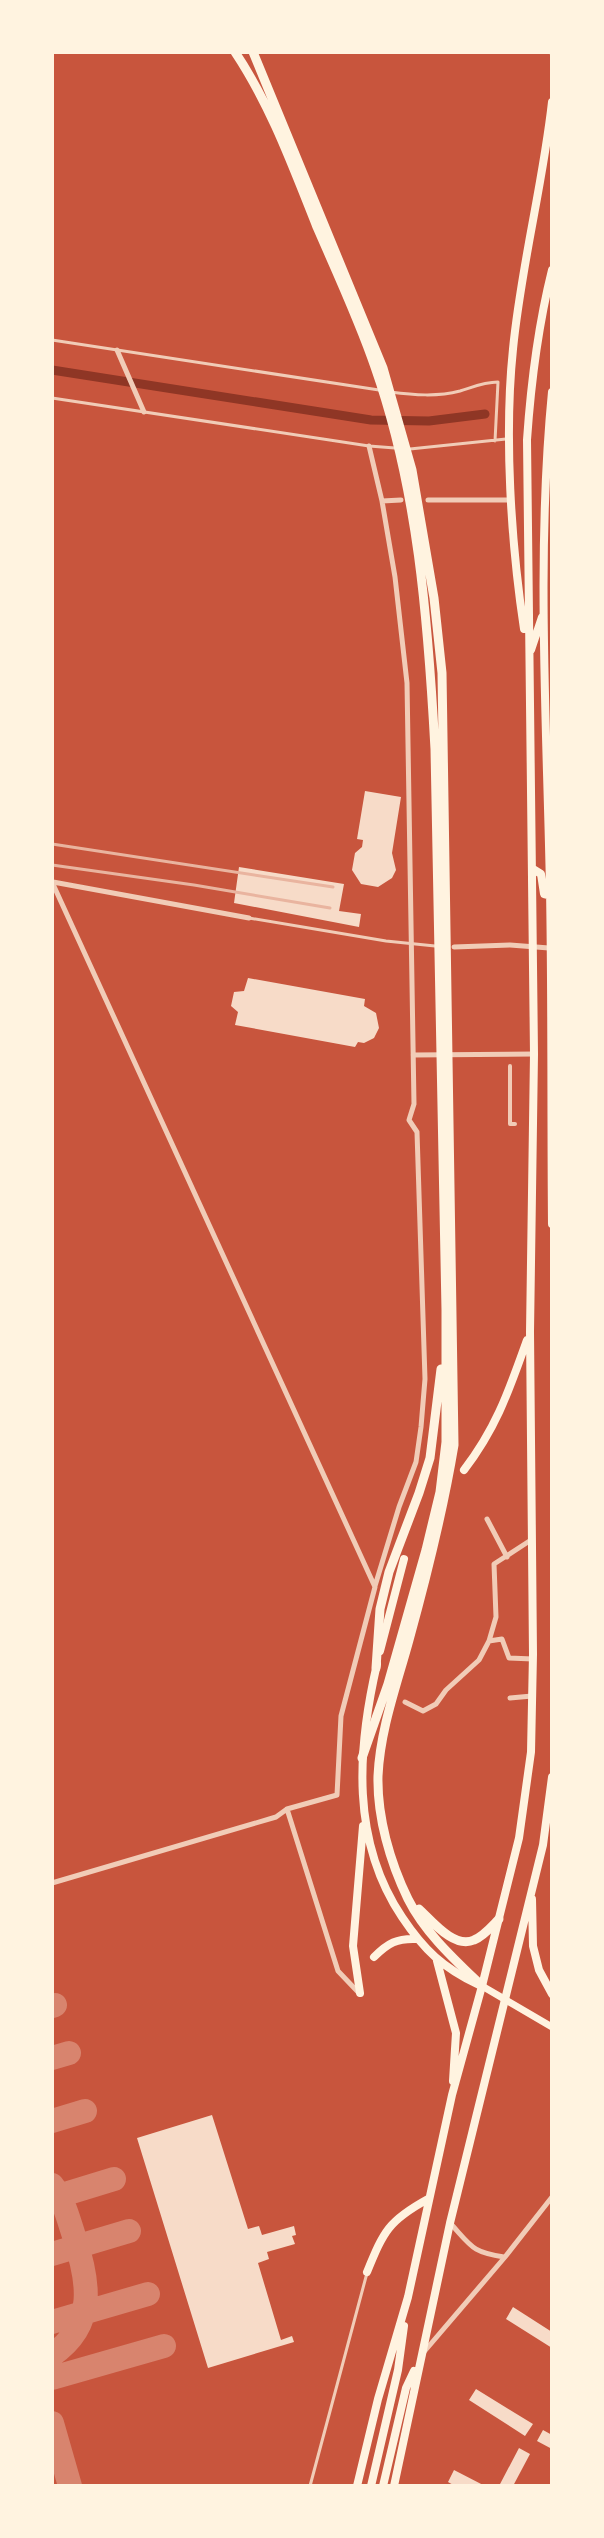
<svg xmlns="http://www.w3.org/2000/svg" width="604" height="2538" viewBox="0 0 604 2538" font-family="'Fira Sans Condensed',sans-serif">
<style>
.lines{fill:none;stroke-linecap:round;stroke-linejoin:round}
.canal{stroke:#8f3625;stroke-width:9}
.taxiway{stroke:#d8846e;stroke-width:24}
.building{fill:#f7dbc8}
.service{stroke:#f1ccb7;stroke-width:3}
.pedestrian{stroke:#f1ccb7;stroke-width:4}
.minor{stroke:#f1ccb7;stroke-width:5}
.secondary{stroke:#fff3e0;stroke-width:7}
.primary{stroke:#fff3e0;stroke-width:8}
.motorway{stroke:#fff3e0;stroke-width:9}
.rail{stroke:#e9b49f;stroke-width:3}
</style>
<rect width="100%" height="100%" fill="#c8553d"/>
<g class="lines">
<path class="canal" d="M52,370L371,420L429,421L485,414"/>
<path class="taxiway" d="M52,2006L55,2005
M52,2058L69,2053
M52,2121L85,2111
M52,2185C64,2200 68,2218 74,2236C89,2281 97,2324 52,2355
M52,2198L114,2179
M52,2254L129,2231
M52,2322L148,2294
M52,2378L164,2346
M52,2423L70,2486"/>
</g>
<path class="building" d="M365,791L401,797L392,853L396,870L392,878L378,887L361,884L352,870L355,853L362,847L363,840L357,839Z
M239,867L344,884L339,911L361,914L359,927L234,903Z
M248,978L365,999L364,1006L376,1013L379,1028L374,1038L364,1043L358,1042L355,1047L235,1025L238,1012L231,1006L234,992L244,991Z
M212,2115L248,2229L259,2226L262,2235L294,2226L296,2235L292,2236L295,2244L267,2252L269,2259L258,2263L281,2340L292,2336L294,2342L208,2368L137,2138Z
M513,2307L552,2332V2348L506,2319Z
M476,2389L533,2424L525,2436L469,2400Z
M543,2430L552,2435V2449L537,2441Z
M519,2448L530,2454L513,2486H499Z
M454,2470L485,2486H455L448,2482Z"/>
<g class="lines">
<path class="service" d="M550,52L552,55
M52,340L379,390
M390,392C414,395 437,397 460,391C473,387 484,382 498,382L495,441
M52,398L369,446L395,448
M410,449L506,439
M249,918L386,941L435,946
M310,2486L367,2273"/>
<path class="pedestrian" d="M510,1066V1124H515"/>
<path class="minor" d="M117,350L144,412
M369,446L382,501L395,577L407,683L414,1104L409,1120L417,1132L425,1379L421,1427L416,1462L399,1507L375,1586
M428,500H511
M382,501L401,500
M52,882L375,1587L341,1716L337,1795L287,1809L276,1817L52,1883
M53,882L249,918
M454,947L510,945L549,948
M413,1055L534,1054
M487,1519L507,1557
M489,1641L496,1617L494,1564L531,1540
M510,1698L532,1696
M405,1702L423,1711L436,1704L446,1690L479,1660L489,1641L502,1639L509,1658L533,1659
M287,1809L338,1971L358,1992
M451,2224C472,2247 472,2252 504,2257
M423,2353L505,2257L552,2197"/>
<path class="secondary" d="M482,1986L552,2027"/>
<path class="primary" d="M552,392C536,557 547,724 550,890C552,1001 551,1112 552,1224
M524,629C511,543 504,435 513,349C521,266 543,184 552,102
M531,650L542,617
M533,869L541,874L544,894L548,895L550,892
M464,1470C497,1427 509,1390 527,1340
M380,1651L404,1559
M377,1664C357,1750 351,1841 402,1917C424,1950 443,1968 479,1985
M532,1899L533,1946L539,1970L552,1994
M374,1957C388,1943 397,1938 417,1939
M437,1961L456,2033L453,2081
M360,1993L353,1946L363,1826
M367,2272C384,2231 388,2221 428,2199
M357,2486L378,2399L408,2297L452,2095L482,1986L519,1838L531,1752L533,1654L530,1332L534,1054L527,440C531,382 538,326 552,270
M371,2486L398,2370L404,2326
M383,2486L406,2388L414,2371
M394,2486L450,2223L543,1845L552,1777"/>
<path class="motorway" d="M235,52C271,106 293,167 317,227C337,273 359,320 375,367C418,489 428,621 435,749L446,1310V1442L440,1492L426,1550L388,1684L362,1758
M253,52L383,368L412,470L434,598L442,673L454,1445C443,1511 427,1575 409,1640C397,1684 380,1730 378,1776C377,1817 390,1862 408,1899C425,1933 455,1960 482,1986
M376,1668L380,1609L389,1572L419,1493L430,1458L441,1369
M419,1909C432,1921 454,1949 474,1940C484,1936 492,1926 499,1919"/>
<path class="rail" d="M52,844L333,887
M52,865L194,885L330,908"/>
</g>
<rect width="604" height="2538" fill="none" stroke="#fff3e0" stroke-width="108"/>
</svg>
